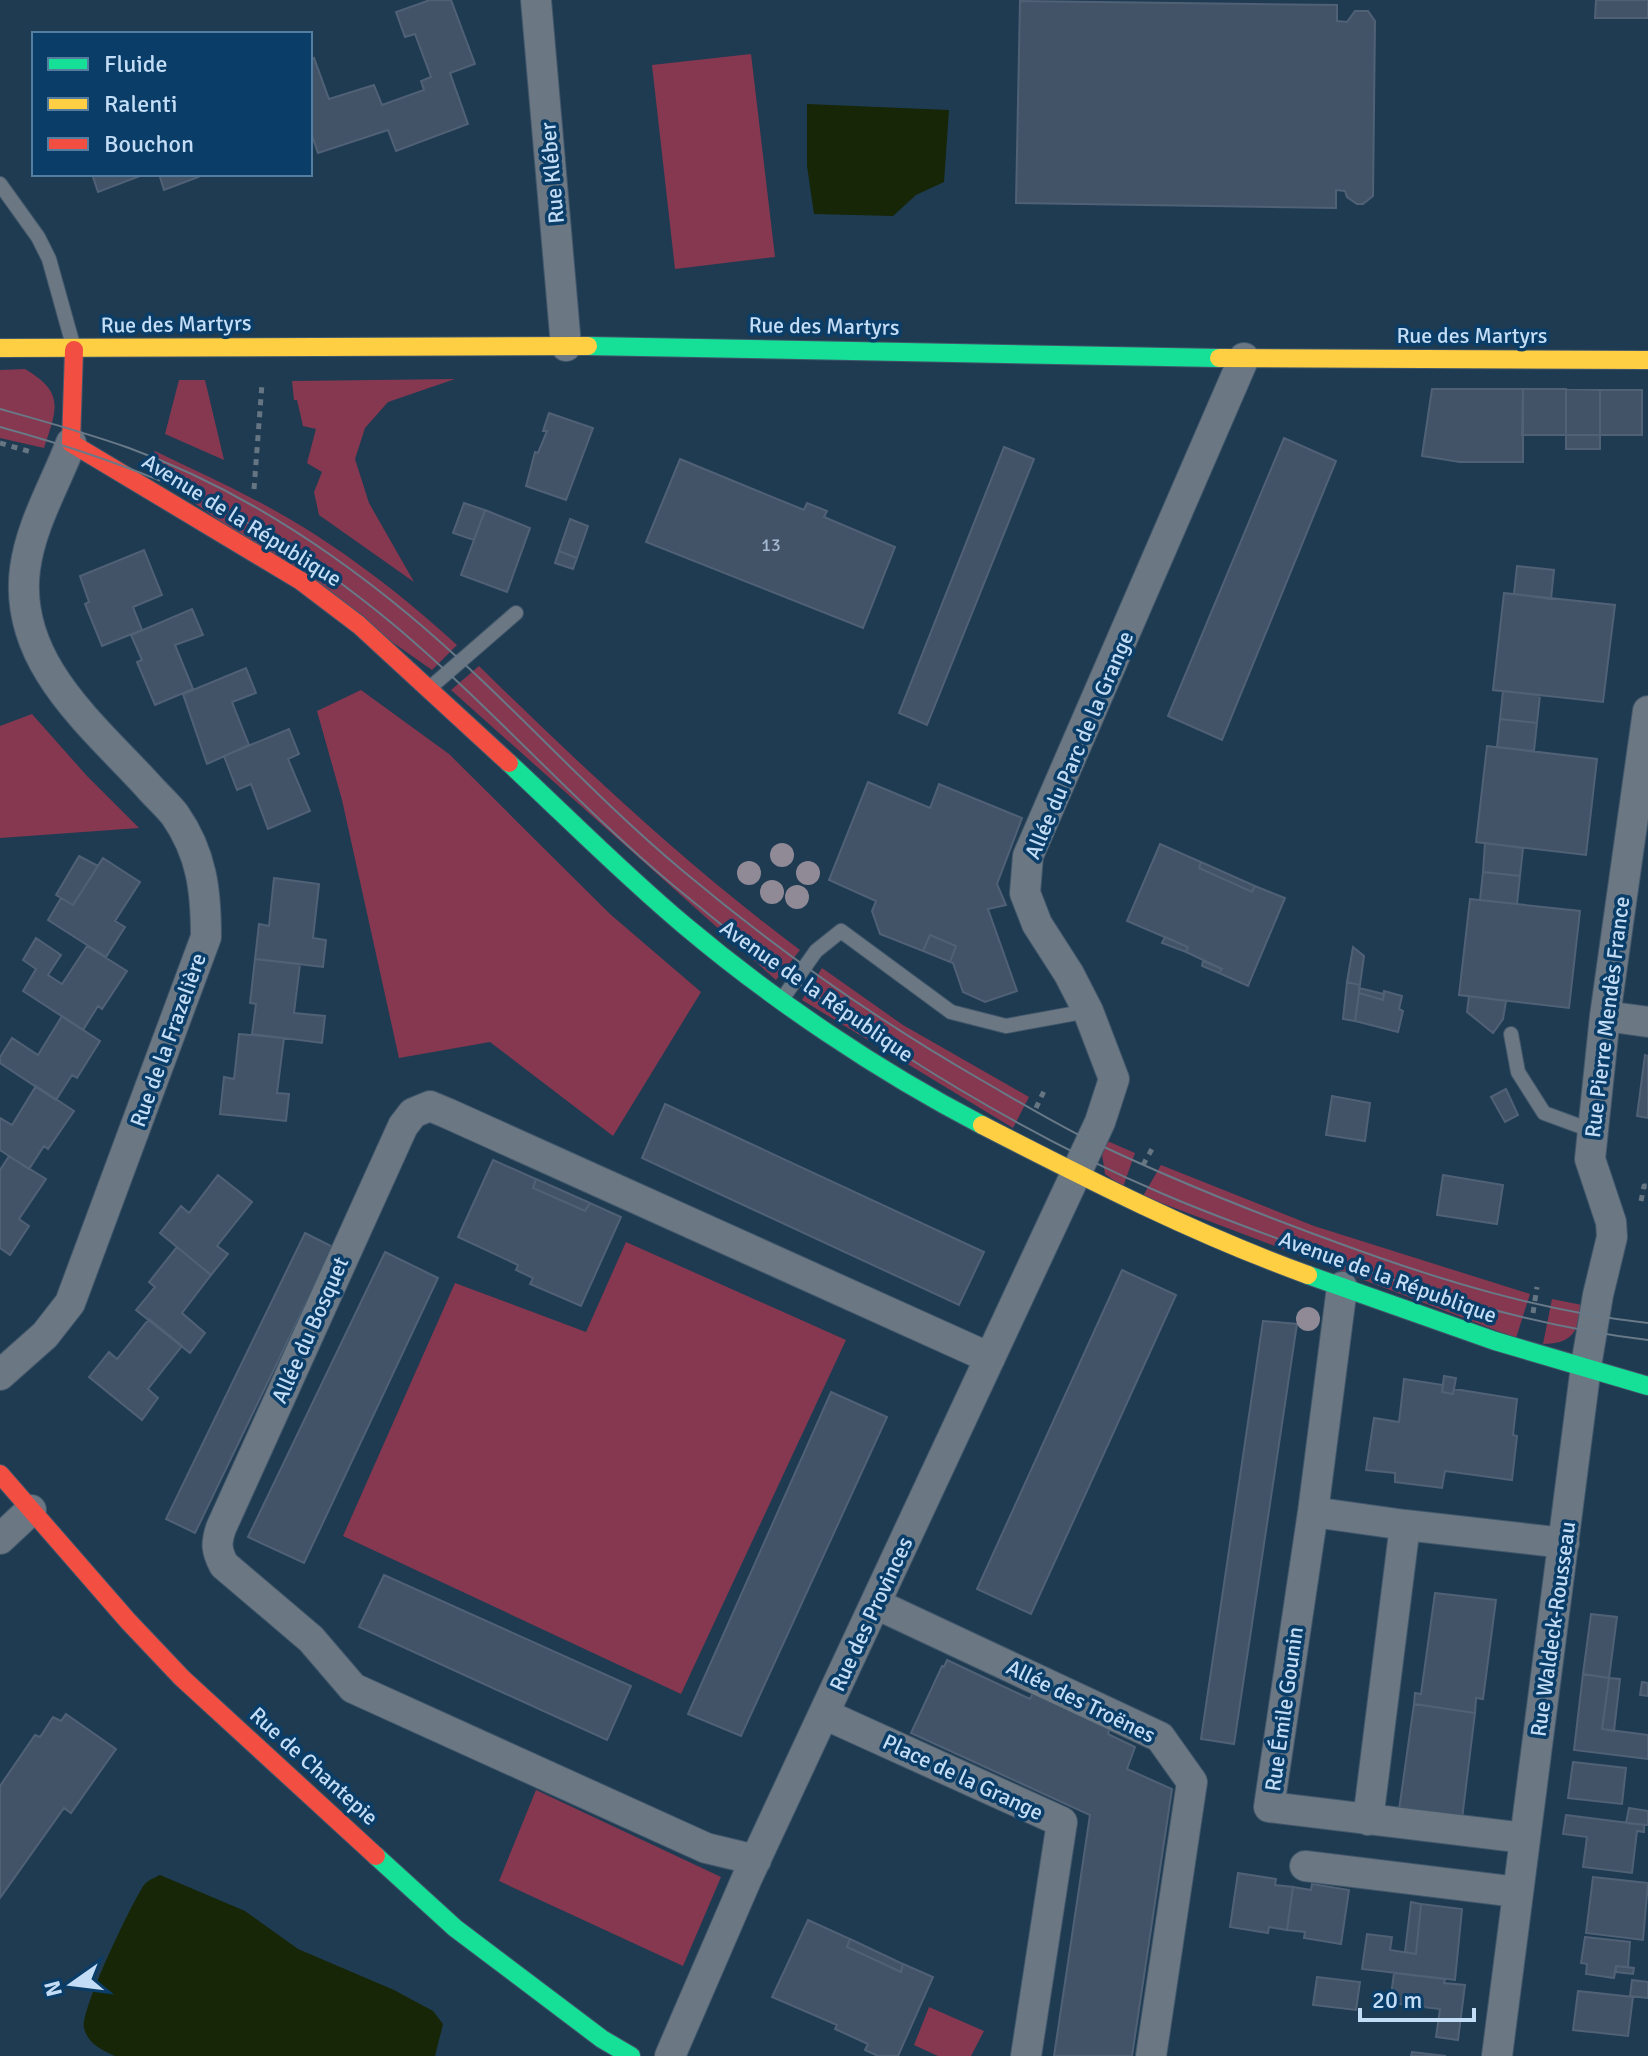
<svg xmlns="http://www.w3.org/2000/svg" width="1648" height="2056" viewBox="0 0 1648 2056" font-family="Signika,sans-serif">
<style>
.green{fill:#85384f}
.water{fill:#162607}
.building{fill:#435367;stroke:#506176;stroke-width:2}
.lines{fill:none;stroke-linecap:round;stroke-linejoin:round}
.lane-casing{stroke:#41576b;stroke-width:16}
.street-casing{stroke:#41576b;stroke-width:32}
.fast-casing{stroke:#41576b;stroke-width:20}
.slow-casing{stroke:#41576b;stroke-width:20}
.jam-casing{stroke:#41576b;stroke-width:20}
.path{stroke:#667582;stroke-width:5;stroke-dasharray:6 6;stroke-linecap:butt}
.lane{stroke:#6b7783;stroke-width:14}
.street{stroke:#6b7783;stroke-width:30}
.fast{stroke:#16e098;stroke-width:18}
.slow{stroke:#ffcf43;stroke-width:18}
.jam{stroke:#f24e42;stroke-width:18}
.tram{stroke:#697987;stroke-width:2}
.tree{fill:#908a97}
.labels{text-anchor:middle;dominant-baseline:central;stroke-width:7;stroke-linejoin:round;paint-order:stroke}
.number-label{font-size:18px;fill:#a4bad2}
.street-label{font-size:22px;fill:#c4ddf6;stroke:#0a3d67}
</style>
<rect width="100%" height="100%" fill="#1f3b52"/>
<path class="green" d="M751,54L775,257L675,269L652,65Z
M25,369C65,393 57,408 44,448L0,438V370Z
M455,379L388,402L365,428L355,459L369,503L414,582L319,515L314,492L322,472L307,463L316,429L303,426L297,400H294L292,381Z
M179,380H205L224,460L165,434Z
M155,451C194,470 234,488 272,509C339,546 400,593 457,645L432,670L143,467Z
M479,666C581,766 685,864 800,950L776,980L451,690Z
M361,690L449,754L610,914L701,992L613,1136L490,1042L399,1058L342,800L317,711Z
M32,714L87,776L139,828L0,838V726Z
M822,968L903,1025L1029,1097L1013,1128L802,1000Z
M1105,1140L1135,1153L1123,1187L1105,1174L1102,1154Z
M1161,1165L1314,1226L1530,1294L1516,1338L1143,1196Z
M626,1242L846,1340L681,1694L343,1536L455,1283L586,1332Z
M1552,1299L1582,1305C1577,1333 1573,1343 1543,1344Z
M536,1790L721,1877L683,1966L499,1881Z
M929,2007L984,2031L971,2056H938L914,2045Z"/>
<path class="water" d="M807,104L949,110L944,182L916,195L893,216L814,214L807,166Z
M160,1875L245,1911L298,1949L394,1990L433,2011L443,2024L435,2056H115C102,2050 88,2044 84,2028C80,2011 132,1902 144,1885C148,1880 154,1878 160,1875Z"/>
<path class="building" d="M430,0H451L475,64L450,73L468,124L396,151L388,130L318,153L310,130V59L314,58L329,99L374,85L382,105L424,90L421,81L431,77L415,34L405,37L396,12Z
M1596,0H1648V18H1595Z
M1020,1L1337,5V21L1347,22L1355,11H1368L1375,21L1373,196L1363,204H1357L1347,197L1345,191L1336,190V208L1016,203Z
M92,174H139L140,176L98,192Z
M159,174H206L164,190Z
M1432,389H1523V462H1460L1422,456Z
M1523,389H1566V435H1522Z
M1566,389L1600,390V435H1566Z
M1600,390H1642V435H1600Z
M549,413L593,428L566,500L526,486L535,452L538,453L547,431H543Z
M1566,435H1600V449H1566Z
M1284,438L1336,461L1222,740L1168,716Z
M1004,447L1034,459L927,725L899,713Z
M680,459L804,510L807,503L827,511L824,517L895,547L863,628L646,542Z
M464,503L485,510L474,540L453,533Z
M485,510L530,528L507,592L461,575Z
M570,519L588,526L577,558L559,551Z
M144,550L162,595L133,607L142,630L102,646L85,604L89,602L80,576Z
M559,551L577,558L573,569L555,563Z
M1517,566L1554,570L1551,599L1514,594Z
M1504,593L1615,605L1603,702L1493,690Z
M192,609L203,635L175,645L193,689L155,705L137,662L142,660L131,635Z
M246,668L256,693L232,702L249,745L207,764L183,694Z
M1503,691L1540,695L1537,723L1500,719Z
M1500,719L1537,723L1534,751L1497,747Z
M289,729L299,754L288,759L310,811L268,829L251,784L237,790L224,756Z
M1487,746L1597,759L1586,855L1476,842Z
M868,782L930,808L939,784L1022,818L997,884L1006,905L988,909L1017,991L985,1002L963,992L953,963L950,962L956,946L930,935L923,951L880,934L872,911L876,901L829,880Z
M1485,843L1523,848L1520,876L1483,872Z
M1160,844L1201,862L1199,868L1252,892L1255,886L1285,898L1248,986L1219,973L1222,969L1186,952L1188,947L1127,921Z
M79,856L98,866L73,905L56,895Z
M103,858L140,882L115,921L125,927L106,957L48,920L61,898L73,905Z
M1201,862L1255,886L1252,892L1199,868Z
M1483,872L1520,876L1517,904L1480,900Z
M274,878L319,884L313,938L326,940L323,967L255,959L259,924L269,926Z
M1470,899L1580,911L1569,1008L1459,995Z
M930,935L956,946L950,962L923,951Z
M1165,937L1188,947L1186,952L1162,943Z
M36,938L61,955L48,975L62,984L87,946L127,971L102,1009L98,1006L83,1030L23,991L36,969L23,960Z
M1353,947L1364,956L1360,985L1347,982Z
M255,959L300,964L294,1013L325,1016L322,1043L252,1034L256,1004L250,1003Z
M1203,961L1222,969L1219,973L1202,966Z
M1347,982L1360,985L1355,1021L1343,1019Z
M1359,988L1384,994L1383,1000L1359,993Z
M1384,991L1402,996L1399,1009L1403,1011L1398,1032L1355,1021L1359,993L1383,1000Z
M1469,996L1506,1001L1503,1019L1493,1033L1467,1012Z
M62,1016L100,1041L77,1078L72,1075L56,1100L0,1063V1057L12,1038L38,1055Z
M239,1034L284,1038L277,1093L289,1094L286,1121L220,1114L224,1077L234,1079Z
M1645,1055L1648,1056V1118L1637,1116Z
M36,1086L74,1111L48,1149L44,1146L29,1169L0,1150V1118L12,1125Z
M1506,1089L1518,1115L1505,1122L1491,1097Z
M1332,1096L1370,1103L1365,1141L1326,1135Z
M665,1104L984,1252L959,1305L642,1158Z
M9,1156L46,1179L19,1219L29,1226L10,1255L0,1248V1170Z
M493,1160L536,1179L533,1188L585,1211L590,1203L621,1217L581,1306L530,1284L533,1278L516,1270L518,1265L458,1237Z
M218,1175L252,1202L217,1246L228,1254L211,1275L160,1233L181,1206L189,1213Z
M1443,1175L1503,1185L1497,1224L1437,1215Z
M536,1179L590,1203L585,1211L533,1188Z
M305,1233L333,1247L195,1533L166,1519Z
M177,1247L211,1275L182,1313L205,1333L190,1353L136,1310L155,1287L149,1282Z
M385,1252L438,1278L304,1563L248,1537Z
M1122,1270L1176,1295L1031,1614L977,1589Z
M149,1319L182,1346L148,1389L158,1398L142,1420L89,1377L109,1352L117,1359Z
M1263,1321L1297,1324L1234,1744L1201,1739Z
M1444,1376L1456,1378L1453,1394L1442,1392Z
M1404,1379L1443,1385L1442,1392L1453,1394L1454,1389L1517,1399L1513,1435L1517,1436L1512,1480L1445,1471L1442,1488L1395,1482V1473L1366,1470L1374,1418L1399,1422Z
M831,1392L887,1417L741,1736L688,1714Z
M384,1575L631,1686L607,1740L359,1627Z
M1435,1593L1496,1600L1483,1699L1476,1698L1475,1713L1414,1704L1415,1693L1421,1694Z
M1591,1614L1617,1617L1609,1678L1583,1674Z
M947,1660L1030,1699L1033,1693L1110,1728L1108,1734L1135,1747L1127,1769L1172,1789L1132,2056H1054L1090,1815L911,1733L942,1666L944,1667Z
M1583,1674L1609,1678L1602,1729L1648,1735V1759L1574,1750Z
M1609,1678L1620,1679L1614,1731L1602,1729Z
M1642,1682L1648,1683V1696L1640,1695Z
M1414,1704L1475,1713L1462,1819L1399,1810Z
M66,1714L116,1749L71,1813L64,1808L0,1898V1786L35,1735L40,1737L53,1717L61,1721Z
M1573,1762L1626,1768L1622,1804L1568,1798Z
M1629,1808L1648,1811V1825L1626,1823Z
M1566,1815L1644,1825V1832L1637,1831L1632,1873L1583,1867L1587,1837L1563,1834Z
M1238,1873L1276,1879L1275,1885L1293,1887L1287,1930L1269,1927L1268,1933L1230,1927Z
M1593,1877L1648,1883L1643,1940L1586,1933Z
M1312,1884L1349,1890L1341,1944L1304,1938L1305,1932L1287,1930L1293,1887L1311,1890Z
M1411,1902L1421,1904L1416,1954L1405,1952Z
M1421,1904L1462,1909L1455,1980L1362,1969L1367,1934L1392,1937L1390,1950L1416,1954Z
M808,1920L850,1939L847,1947L901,1972L903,1964L933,1977L898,2056H878L865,2050L868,2044L835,2029L837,2025L772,1997Z
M1585,1937L1630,1942L1628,1967L1616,1966L1614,1978L1586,1974L1587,1964L1581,1963Z
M850,1939L903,1964L901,1972L847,1947Z
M1616,1966L1634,1968L1633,1974L1616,1972Z
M1394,1973L1445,1979L1444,1983L1465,1985L1458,2040L1436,2037L1440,2009L1390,2003Z
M1317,1977L1360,1982L1356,2010L1313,2005Z
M1632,1980L1648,1982V1998L1630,1996Z
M1578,1991L1633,1997L1628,2036L1573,2030Z
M1412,2052L1446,2056H1411Z"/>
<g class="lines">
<defs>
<path id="lane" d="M0,184L38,237L49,259L73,345
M432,686L516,613
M785,995L816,951L841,931L951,1012L1006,1026L1088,1011
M1511,1034L1518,1072L1544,1113L1593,1131"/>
<path id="street" d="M536,0L566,346
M1605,1016L1648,1022
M1342,1287L1313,1512L1269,1807L1525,1838
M0,1375L45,1335L70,1303L206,937C206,891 202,854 175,815C168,806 158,797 150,788C94,726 13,663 25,569C31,524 55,485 71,443
M1313,1512L1405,1525L1564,1543
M0,1539L31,1510
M876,1604L1160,1737L1192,1782L1151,2056
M824,1714L1062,1822L1026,2056
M1368,1820L1405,1525
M756,1860L706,1848L353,1688L311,1639L224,1565C216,1550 216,1543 221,1528L403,1126L413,1113L430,1106L449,1114L990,1358
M1305,1866L1517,1892
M670,2056L747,1878L1100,1122L1114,1079L1088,1011L1069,974L1037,924L1025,893L1028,856L1244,358
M1497,2056L1586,1366L1598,1295L1612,1237L1611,1222L1590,1159L1605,1016L1648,711"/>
<path id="fast" d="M588,346L1219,358
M509,763C567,817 623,874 684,925C773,1000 878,1071 982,1125
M1308,1275L1495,1341L1648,1386
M376,1856L455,1928L602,2039L631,2056"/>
<path id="slow" d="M0,348L588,346
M1219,358L1648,360
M982,1125C1089,1180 1195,1234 1308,1275"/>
<path id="jam" d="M74,350L71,443L301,581L359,625L509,763
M0,1474L128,1621L182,1678L376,1856"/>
</defs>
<use href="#lane" class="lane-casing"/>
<use href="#street" class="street-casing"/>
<use href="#fast" class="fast-casing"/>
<use href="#slow" class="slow-casing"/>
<use href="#jam" class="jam-casing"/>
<path class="path" d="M0,443L31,452
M254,489L262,384
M1036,1108L1044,1091
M1143,1165L1152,1149
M1641,1201L1644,1186H1648
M1533,1313L1537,1287"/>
<use href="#lane" class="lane"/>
<use href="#street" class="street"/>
<use href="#fast" class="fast"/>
<use href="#slow" class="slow"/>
<use href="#jam" class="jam"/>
<path class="tram" d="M0,409C43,421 87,433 129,448C231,485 326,546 409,615C505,695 587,791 683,871C777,950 877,1020 983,1081C1016,1100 1049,1120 1083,1137C1168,1178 1253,1212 1341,1244C1439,1280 1544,1312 1648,1323
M0,427C62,444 123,464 182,490C260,524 335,575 400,630C495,711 578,806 674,886C817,1006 989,1119 1161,1193C1211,1215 1263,1233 1314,1252C1422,1292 1533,1326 1648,1340"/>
</g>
<g class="tree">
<circle cx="782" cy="855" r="12"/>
<circle cx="749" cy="873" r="12"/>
<circle cx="808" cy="873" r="12"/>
<circle cx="772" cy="892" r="12"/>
<circle cx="797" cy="897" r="12"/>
<circle cx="1308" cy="1319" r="12"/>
</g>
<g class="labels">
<g class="number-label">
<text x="771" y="545">13</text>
</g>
<g class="street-label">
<text transform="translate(552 173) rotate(-95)">Rue Kléber</text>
<text transform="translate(176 324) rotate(-1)">Rue des Martyrs</text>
<text transform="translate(824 326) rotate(1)">Rue des Martyrs</text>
<text x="1472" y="335">Rue des Martyrs</text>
<text transform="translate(242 520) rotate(32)">Avenue de la République</text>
<text transform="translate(1079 745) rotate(-67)">Allée du Parc de la Grange</text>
<text transform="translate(817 991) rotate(35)">Avenue de la République</text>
<text transform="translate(1607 1017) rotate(-83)">Rue Pierre Mendès France</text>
<text transform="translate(168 1040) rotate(-70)">Rue de la Frazelière</text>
<text transform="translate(1388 1277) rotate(20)">Avenue de la République</text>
<text transform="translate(310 1330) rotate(-66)">Allée du Bosquet</text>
<text transform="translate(871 1614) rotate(-65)">Rue des Provinces</text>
<text transform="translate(1553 1629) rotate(-82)">Rue Waldeck-Rousseau</text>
<text transform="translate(1081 1701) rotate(26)">Allée des Troënes</text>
<text transform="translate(1284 1709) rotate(-82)">Rue Émile Gounin</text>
<text transform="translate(314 1766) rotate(42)">Rue de Chantepie</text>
<text transform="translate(963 1777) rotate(25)">Place de la Grange</text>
</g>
</g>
<rect x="32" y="32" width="280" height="144" fill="#0a3d67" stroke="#547da0" stroke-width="2"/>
<rect x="48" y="58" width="40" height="12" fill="#16e098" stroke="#547da0" stroke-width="2"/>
<text x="104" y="72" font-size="24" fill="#c4ddf6">Fluide</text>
<rect x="48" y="98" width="40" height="12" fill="#ffcf43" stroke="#547da0" stroke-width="2"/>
<text x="104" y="112" font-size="24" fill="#c4ddf6">Ralenti</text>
<rect x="48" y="138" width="40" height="12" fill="#f24e42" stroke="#547da0" stroke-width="2"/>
<text x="104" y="152" font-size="24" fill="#c4ddf6">Bouchon</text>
<g transform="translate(72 1984) rotate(256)" stroke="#0a3d67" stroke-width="6" paint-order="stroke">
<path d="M0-6L14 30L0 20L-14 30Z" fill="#c4ddf6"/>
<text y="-12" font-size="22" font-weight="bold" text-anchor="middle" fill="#c4ddf6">N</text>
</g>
<path d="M1360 2008v12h114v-12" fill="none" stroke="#c4ddf6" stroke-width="4"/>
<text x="1372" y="2008" font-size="24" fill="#c4ddf6" stroke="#0a3d67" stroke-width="6" paint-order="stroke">20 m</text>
</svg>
